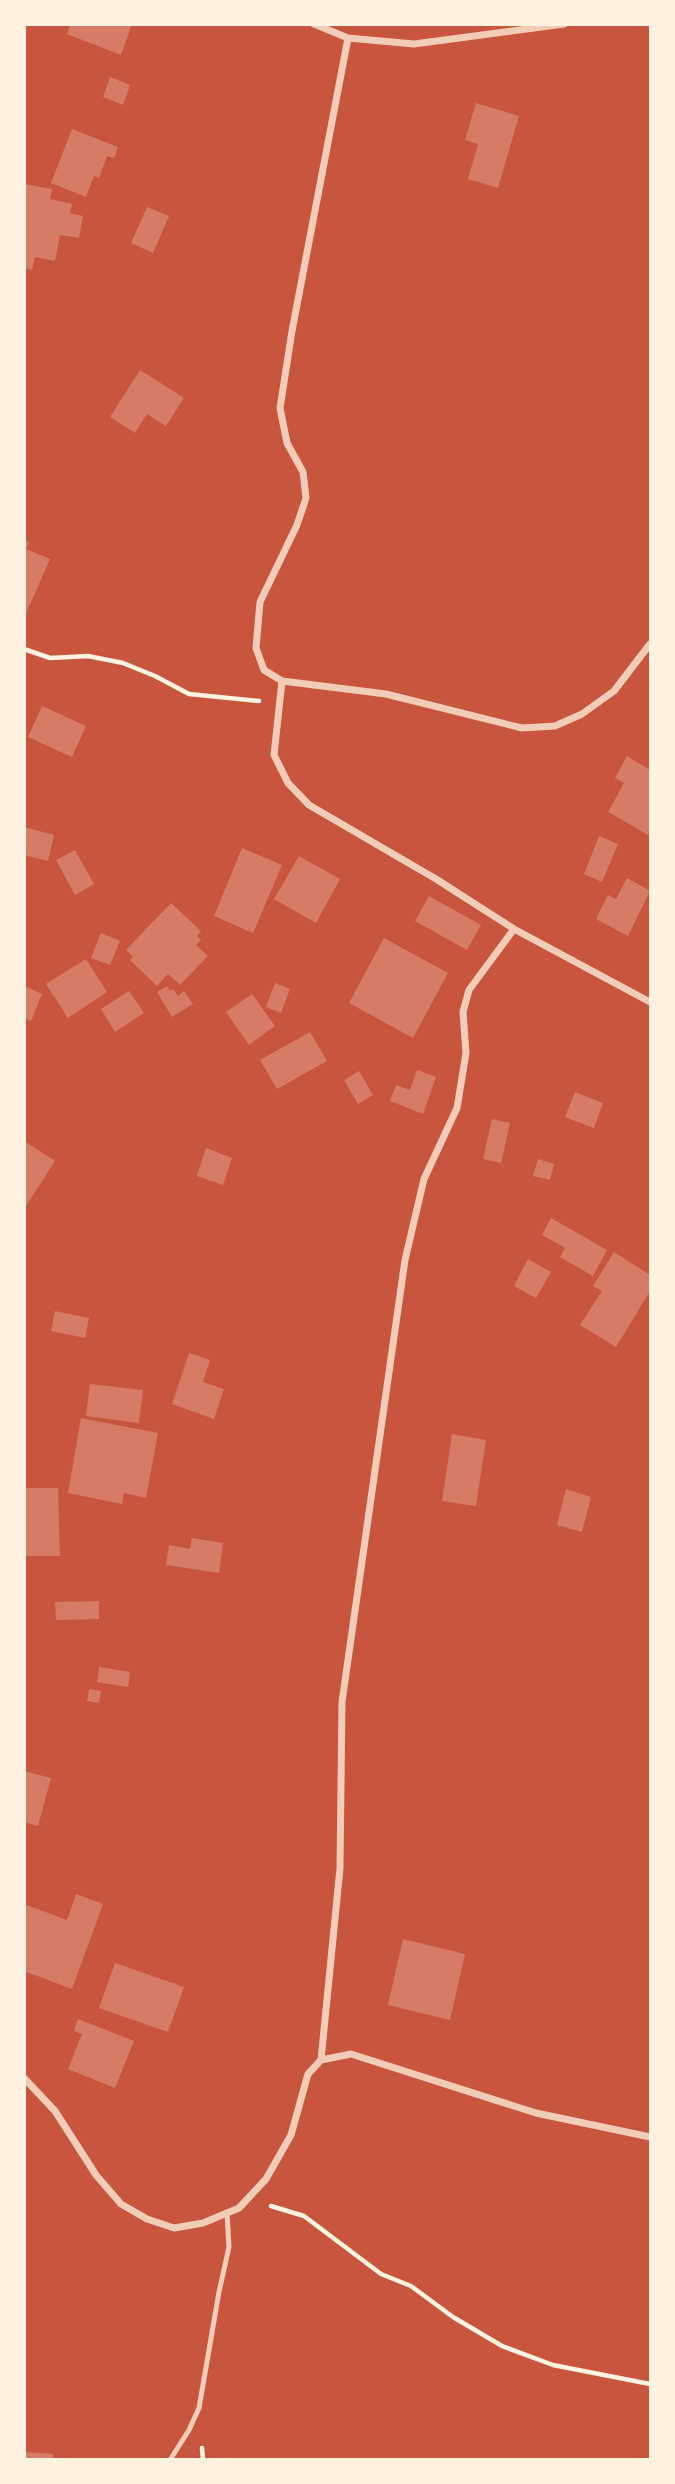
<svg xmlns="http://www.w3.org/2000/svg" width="675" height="2484" viewBox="0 0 675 2484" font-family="Commissioner,sans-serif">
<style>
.building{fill:#d67c66}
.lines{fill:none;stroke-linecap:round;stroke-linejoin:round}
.path{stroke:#fff3e0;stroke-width:4.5}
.service{stroke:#f1ccb7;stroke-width:5}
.minor{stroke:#f1ccb7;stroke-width:7}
</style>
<rect width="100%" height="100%" fill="#c8553d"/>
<path class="building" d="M70,24H132L121,55L67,34Z
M110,77L130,85L123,105L103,97Z
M476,103L519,116L498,188L468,179L478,144L465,140Z
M72,129L118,147L114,158L107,156L99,178L94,176L86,197L51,183Z
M24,184L52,189L50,199L72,204L70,213L83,216L79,238L60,235L55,261L35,257L32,270L24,268Z
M147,207L169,216L153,253L131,243Z
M140,370L184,398L166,426L147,414L135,433L110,417Z
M24,540L29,542L26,549L50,559L24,618Z
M42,706L86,726L72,757L28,737Z
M627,756L650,770V830L648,835L608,812L624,783L615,778Z
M24,827L54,835L48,861L24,855Z
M599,836L618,844L602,882L584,874Z
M242,848L282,865L253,933L214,916Z
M75,850L94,884L75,895L56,860Z
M299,856L340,879L316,923L274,899Z
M627,878L650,891L628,936L596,919L608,895L616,899Z
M429,896L481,925L467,950L415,921Z
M171,903L201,931L197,936L201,940L196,945L208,956L180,985L168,974L157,986L130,960L133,957L126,950Z
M101,933L120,941L110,965L91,958Z
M384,938L448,973L413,1038L349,1003Z
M86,959L107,992L68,1018L46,984Z
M275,983L290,989L281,1013L266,1007Z
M167,986L170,991L173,989L178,996L184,991L193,1004L172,1017L157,992Z
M27,987L42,994L31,1021L24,1018V993Z
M129,991L144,1013L115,1032L101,1009Z
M252,994L275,1026L249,1045L226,1012Z
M310,1032L327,1061L277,1089L260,1060Z
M417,1070L436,1077L423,1114L390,1101L396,1085L410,1090Z
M359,1071L373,1095L358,1104L344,1080Z
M575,1092L603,1103L594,1128L565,1117Z
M492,1119L510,1123L501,1163L483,1159Z
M24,1141L55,1161L24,1209Z
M206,1148L232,1158L223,1185L197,1176Z
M538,1159L554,1164L550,1180L533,1176Z
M551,1218L607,1250L593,1276L560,1257L565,1248L542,1235Z
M614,1252L650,1275V1291L616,1347L580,1325L602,1291L593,1286Z
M528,1259L551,1272L536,1298L514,1286Z
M55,1311L89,1318L85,1338L51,1331Z
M189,1353L210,1360L203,1382L224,1389L214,1419L172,1404Z
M90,1384L143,1390L139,1423L86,1416Z
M81,1418L158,1433L146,1498L124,1493L122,1504L68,1493Z
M452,1434L486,1440L476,1506L442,1501Z
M24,1488H58L60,1556H24Z
M566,1489L591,1497L582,1532L557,1525Z
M192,1538L223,1543L219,1573L166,1565L169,1545L190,1549Z
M99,1601V1619L56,1620L55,1602Z
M99,1667L130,1672L128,1687L97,1682Z
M89,1689L101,1691L99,1703L87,1701Z
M24,1771L51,1778L38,1826L24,1822Z
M76,1894L103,1904L72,1989L24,1971V1904L67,1920Z
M403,1939L465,1954L450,2020L388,2005Z
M115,1963L184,1987L168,2032L99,2008Z
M78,2019L134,2041L115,2088L68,2069L82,2034L74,2031Z
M24,2452L53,2454V2460H24Z"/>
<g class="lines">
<path class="path" d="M24,649L50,658L88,656L123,663L155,676L189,694L259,701
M271,2206L304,2216L381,2274L411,2286L453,2317L502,2346L553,2365L650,2384
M202,2448L203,2460"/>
<path class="service" d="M170,2460L189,2430L199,2408L219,2292L229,2247L227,2213"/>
<path class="minor" d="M314,24L348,38L414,44L564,24
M348,38L292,331L280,408L287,443L303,472L306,498L297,525L260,602L256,648L264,670L282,681L386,694L522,728L555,726L582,714L614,691L650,644
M282,681L274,755L288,783L309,805L436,879L514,929L650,1002
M321,2060L340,1868L342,1702L405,1260L424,1179L457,1108L466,1053L463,1012L469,990L514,929
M24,2078L55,2111L96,2175L121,2204L147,2219L174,2228L203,2223L239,2208L266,2179L291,2135L308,2074L321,2060L351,2054L536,2113L650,2137"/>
</g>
<rect width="675" height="2484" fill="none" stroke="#fff3e0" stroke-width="52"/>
</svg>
